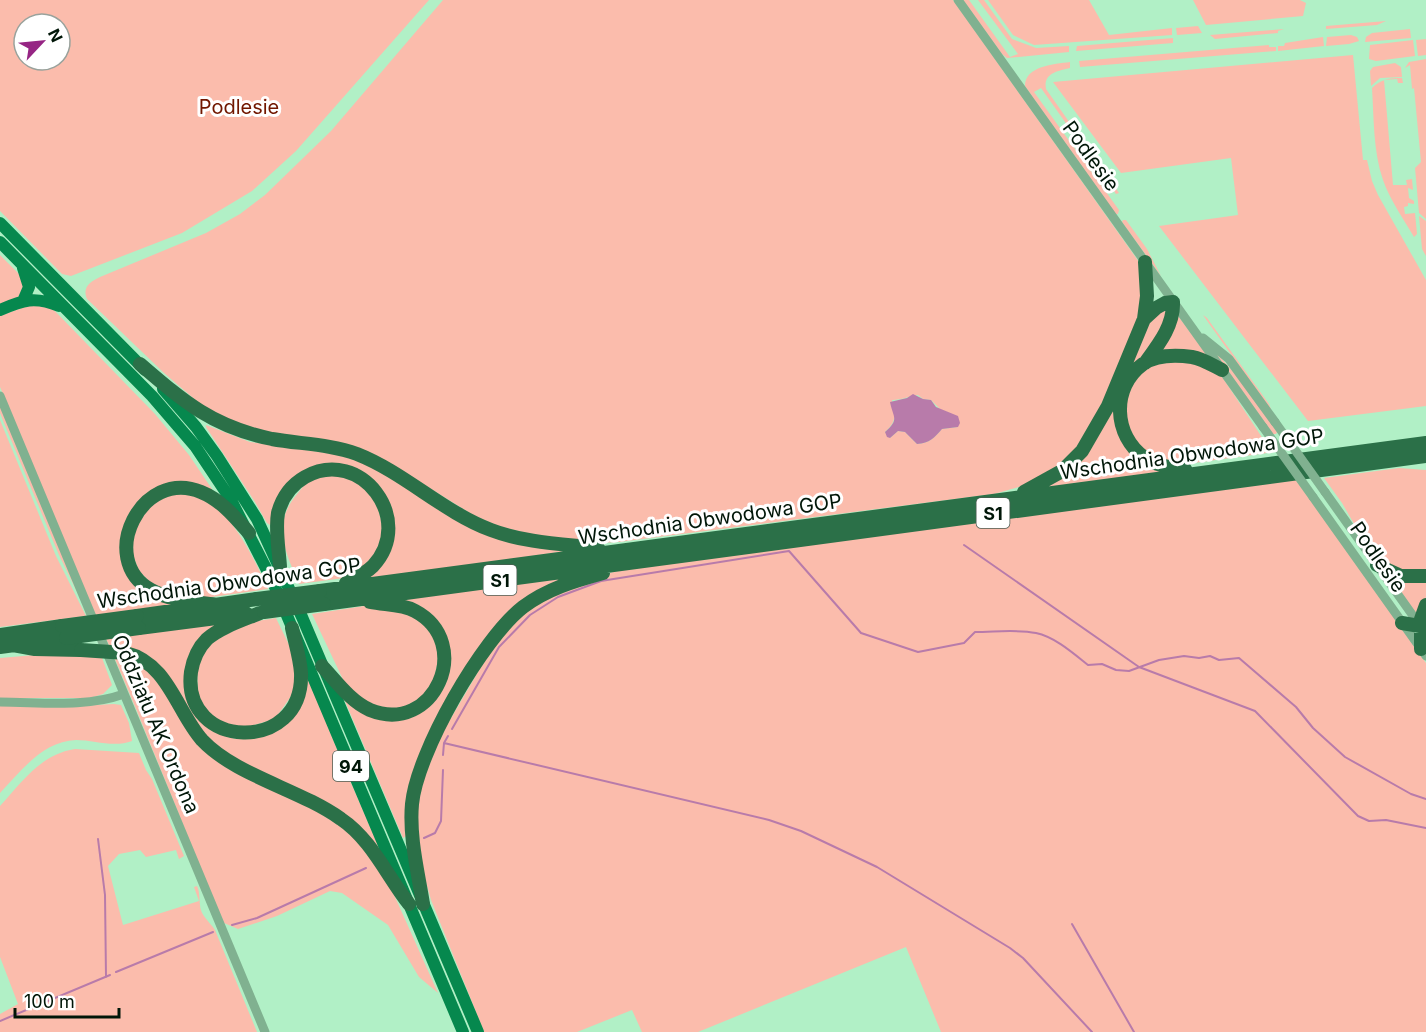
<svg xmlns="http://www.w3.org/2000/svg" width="1426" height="1032" viewBox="0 0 1426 1032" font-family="Inter,sans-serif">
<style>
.green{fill:#fbbcac;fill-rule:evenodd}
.water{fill:#b87baa}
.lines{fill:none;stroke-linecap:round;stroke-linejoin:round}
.stream{stroke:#b87baa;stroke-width:2}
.tertiary{stroke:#80b190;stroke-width:9}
.primary{stroke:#06884e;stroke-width:12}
.motorway{stroke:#2b7048;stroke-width:14}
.tertiary-bridge{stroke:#80b190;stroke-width:9}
.motorway-bridge{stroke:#2b7048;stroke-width:14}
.labels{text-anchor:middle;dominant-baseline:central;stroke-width:6;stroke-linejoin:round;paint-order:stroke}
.shield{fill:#fff;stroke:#4c5c52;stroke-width:1.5}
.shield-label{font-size:18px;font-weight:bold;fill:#001608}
.park-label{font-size:20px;fill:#711700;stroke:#fff}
.street-label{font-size:20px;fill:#001608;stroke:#fff}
</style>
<rect width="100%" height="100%" fill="#b1f0c6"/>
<path class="green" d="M0,0H429L296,151L252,191L182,233L71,276L62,274L0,211ZM24,24H60V60H24Z
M443,0H953L1139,262L1144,293L1130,348L1079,452L1037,482L994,494L619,542L598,543L545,538L498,526L473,515L407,474L234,423L199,403L164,373L87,299C82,287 90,282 100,277L206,233L240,214L265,195L331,131ZM918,395L923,399L931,400L958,427L942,429C934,438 930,443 917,444L905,432L898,431L890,438L885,432C898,420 894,416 892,400C902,400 908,396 918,395Z
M963,0H969L1010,57L1018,54L978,0H984L1012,39L1036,48L1069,46V52L1007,58L1002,54Z
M988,0H1089L1109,35L1172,28V35L1034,45L1013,35Z
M1193,0H1300L1306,3L1303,16L1206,25Z
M1386,21L1377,25L1326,29V26Z
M1198,26L1202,33L1177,35L1176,28Z
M1284,29L1278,31V33L1215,39L1210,35Z
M1410,29L1411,38L1365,42L1366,37L1372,33Z
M1351,35L1357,37L1359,41L1349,44L1326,46L1327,37Z
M1323,37L1324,46L1278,51V46H1284L1285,43Z
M1173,38V43L1076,51L1077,46Z
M1426,39V55L1418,56L1416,40Z
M1413,40L1415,56L1376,61L1369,59L1370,45Z
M1269,45V47H1276V51L1080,67L1079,61Z
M1353,55L1363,160H1367L1372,181L1378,195L1426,280V406L1308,421L1159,226L1238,215L1231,158L1121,173L1053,82Z
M1426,59V219L1419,213L1415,168L1421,162L1414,88L1412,89L1410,65L1405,68L1409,62Z
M1070,62V68C1058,71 1043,73 1046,89L1119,193L1116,194L1041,88L1034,92L1119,210L1118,214H1115L1025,86C1025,66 1054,64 1070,62Z
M1395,63L1401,67L1402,77L1380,78L1371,86L1370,71L1373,67Z
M1402,78L1403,83H1398L1397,79L1384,80L1393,185H1407L1406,180L1412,179L1413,190L1408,188L1409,198L1414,201V204L1408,203V206L1404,207L1405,214L1415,213L1417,234L1414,237C1403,218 1390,200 1383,180C1373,151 1374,118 1372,88C1381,79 1389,78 1402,78Z
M1419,216L1426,221V256L1422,249Z
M1123,220H1126L1147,249L1161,276L1122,222Z
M0,255L19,274L25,287L20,296L0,306Z
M35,303L51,307L155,414L189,455L212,489L214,494L204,490L144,499L124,562L178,605L95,615L0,387V316Z
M1171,305L1157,343L1128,372L1148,319Z
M1176,313L1210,359L1152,357Z
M1203,315L1207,318L1269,404L1272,412Z
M1217,353L1241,381L1277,432L1276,434H1273L1216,354Z
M1160,360L1201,364L1221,375L1267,445V453L1179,465L1161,461L1142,449L1127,427L1126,394L1140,373Z
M1118,393L1119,428L1166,472L1047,487L1073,468Z
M0,405L81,600L59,555L4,423L0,413Z
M0,420L56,556L86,616L0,627Z
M206,425L250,442L334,454L370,464L453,517L580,549L365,580L384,556L385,496L378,484L357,469L345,465L313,467L270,525L267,523L255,502L206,427Z
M1399,468L1426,470V572L1410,574L1382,564L1357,529L1342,503L1324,478Z
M344,474L374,494L384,530L377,551L361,570L344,578L299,584C285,551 271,524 298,493C303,487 308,479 315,477C324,474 335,475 344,474Z
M1296,480L1426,663V1032H941L906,947L698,1032H642L632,1010L577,1032H484L431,900L424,875L417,835L418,797L434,747L495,643L528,608L594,577L621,570Z
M174,494C183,494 192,494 201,497C230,508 256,562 268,589L205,598L158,590L139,571L131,550L134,529L154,501Z
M573,576L525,601L433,728L408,835L403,838L342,694L371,716C423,703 460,707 446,640L394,601Z
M1390,576L1426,578V597L1418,617Z
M364,606L385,607L406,611L431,630L440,650L432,690L403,709H378L347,688L312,614Z
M276,618L292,651L294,661V692L275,719L237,730L208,714L198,700L197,665L211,642L251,622Z
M224,623L186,680C195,695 207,719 219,731C237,751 291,729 300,707C304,696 304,681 305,670L345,769L381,852L364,831L237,761L209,740L128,648L109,645L106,639Z
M35,655H101L112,685L103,694L90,698H0V658Z
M114,657L130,658L147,669L160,684L192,733L353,834L391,888L438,993L419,977L388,925L342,893L330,891L277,916L238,929L224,923C186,835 152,745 114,657Z
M114,704L121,705L129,723L132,741C114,748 94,740 76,740C43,741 21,771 0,793V706H78Z
M75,749L139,753L146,770L152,779L184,856L179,859L176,850L146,857L140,850L119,854L108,866L123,925L199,901L194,887L197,886C200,893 199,897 200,905C200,915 210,922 215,930L257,1032H0V1014L18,1004L0,957V806C22,782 41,754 75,749Z"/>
<path class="water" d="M913,394L923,399L931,400L936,407L958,416L960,423L958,427L942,429C934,438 930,443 917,444L905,432L898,431L890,438L887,437L885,432C900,419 893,418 890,402L907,398Z"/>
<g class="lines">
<path class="stream" d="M964,545L1139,667L1255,711L1358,816L1369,821L1386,820L1426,828
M452,729L499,647L530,615L558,597L601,581L789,551L861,633L918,652L964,643L975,632C995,632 1017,629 1036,633C1055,637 1073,653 1088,665L1102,664L1116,670L1129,671L1159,660L1184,656L1199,658L1210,656L1219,660L1239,658L1296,707L1313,728L1345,757L1411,794L1426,799
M444,743L448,736
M443,755L444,743L769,820L801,831L877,867L1010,948L1023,958L1092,1032
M424,838L435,833L441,821L443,770
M98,839L105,895L106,977
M1072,924L1134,1032
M232,925L257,918L366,868
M116,972L213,932
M0,1021L110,975"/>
<path class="tertiary" d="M958,0L1263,427
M1203,338L1229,359L1275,422
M0,396L265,1032
M1325,492L1421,627
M1313,497L1426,656
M0,702C41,702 85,708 124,694"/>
<path class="primary" d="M0,223L145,370
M0,242L152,396L195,446L231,500L272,580L463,1032
M23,268L29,287L23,301
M0,310C23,300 35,296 59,306
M163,389L196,427L217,456L257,519L302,617L478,1032"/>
<path class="motorway" d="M1144,319L1147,296L1145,262
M140,364C184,402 213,427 272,439C300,444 330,444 357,454C405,473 443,512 491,530C525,543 563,544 598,548
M1185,469C1171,468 1157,466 1145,458C1113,436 1111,387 1143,364C1156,355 1177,355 1192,357C1203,359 1212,365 1222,370
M1024,492L1062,471L1082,451L1108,406L1144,319L1156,308L1165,303L1173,302C1174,325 1159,344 1145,363
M1377,565L1401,576H1426
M280,567C279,550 275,530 278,513C282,498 291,485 305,477C361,446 416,520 373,566C365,574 356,578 346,583
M320,591L1426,443
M324,604L1426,456
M218,605C196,602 171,601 151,590C96,559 142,467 201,492C221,500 235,517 249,533
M260,613C243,620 221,627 207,639C198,648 193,660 191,672C181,750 304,755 301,673C300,658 295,642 292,628
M137,616L257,599
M1402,623L1426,627
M139,628L247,614
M0,635L62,626
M13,645L35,649L81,650
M0,647L66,638
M1421,649V619L1426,605
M126,653C168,663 177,712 202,740C236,776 299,789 341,819C371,839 387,876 409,904
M322,666C336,681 350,701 370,710C434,736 475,643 415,611C402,604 385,605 370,602
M423,904C418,872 409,837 412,804C417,752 482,639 523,607C547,589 574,581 603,573"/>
<path class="tertiary-bridge" d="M1275,422L1325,492
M1263,427L1313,497"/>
<path class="motorway-bridge" d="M257,599L320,591
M264,612L324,604
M62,626L137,616
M66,638L139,628
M81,650L126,653"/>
</g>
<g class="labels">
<g class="shield">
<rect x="976.5" y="498" width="33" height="30" rx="4.5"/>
<rect x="483.5" y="565" width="33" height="30" rx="4.5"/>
<rect x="333" y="751" width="36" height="30" rx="4.5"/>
</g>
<g class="shield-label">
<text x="993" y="513">S1</text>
<text x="500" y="580">S1</text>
<text x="351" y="766">94</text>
</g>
<g class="park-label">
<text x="239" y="107">Podlesie</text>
</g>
<g class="street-label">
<text transform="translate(1091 156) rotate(54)">Podlesie</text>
<text transform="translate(1192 454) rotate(-8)">Wschodnia Obwodowa GOP</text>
<text transform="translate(710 519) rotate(-8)">Wschodnia Obwodowa GOP</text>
<text transform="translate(1378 557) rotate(55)">Podlesie</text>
<text transform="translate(229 583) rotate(-8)">Wschodnia Obwodowa GOP</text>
<text transform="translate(156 724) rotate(67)">Oddziału AK Ordona</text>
</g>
</g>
<g transform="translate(42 42) rotate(64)"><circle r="28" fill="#ffffff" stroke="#99a29c" stroke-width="1.5"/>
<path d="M0-4.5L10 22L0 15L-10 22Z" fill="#962584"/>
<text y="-9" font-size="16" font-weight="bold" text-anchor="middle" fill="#001608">N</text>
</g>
<path d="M15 1008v9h104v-9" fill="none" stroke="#001608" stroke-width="3"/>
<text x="24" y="1008" font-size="18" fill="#001608" stroke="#ffffff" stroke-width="4.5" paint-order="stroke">100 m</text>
</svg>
